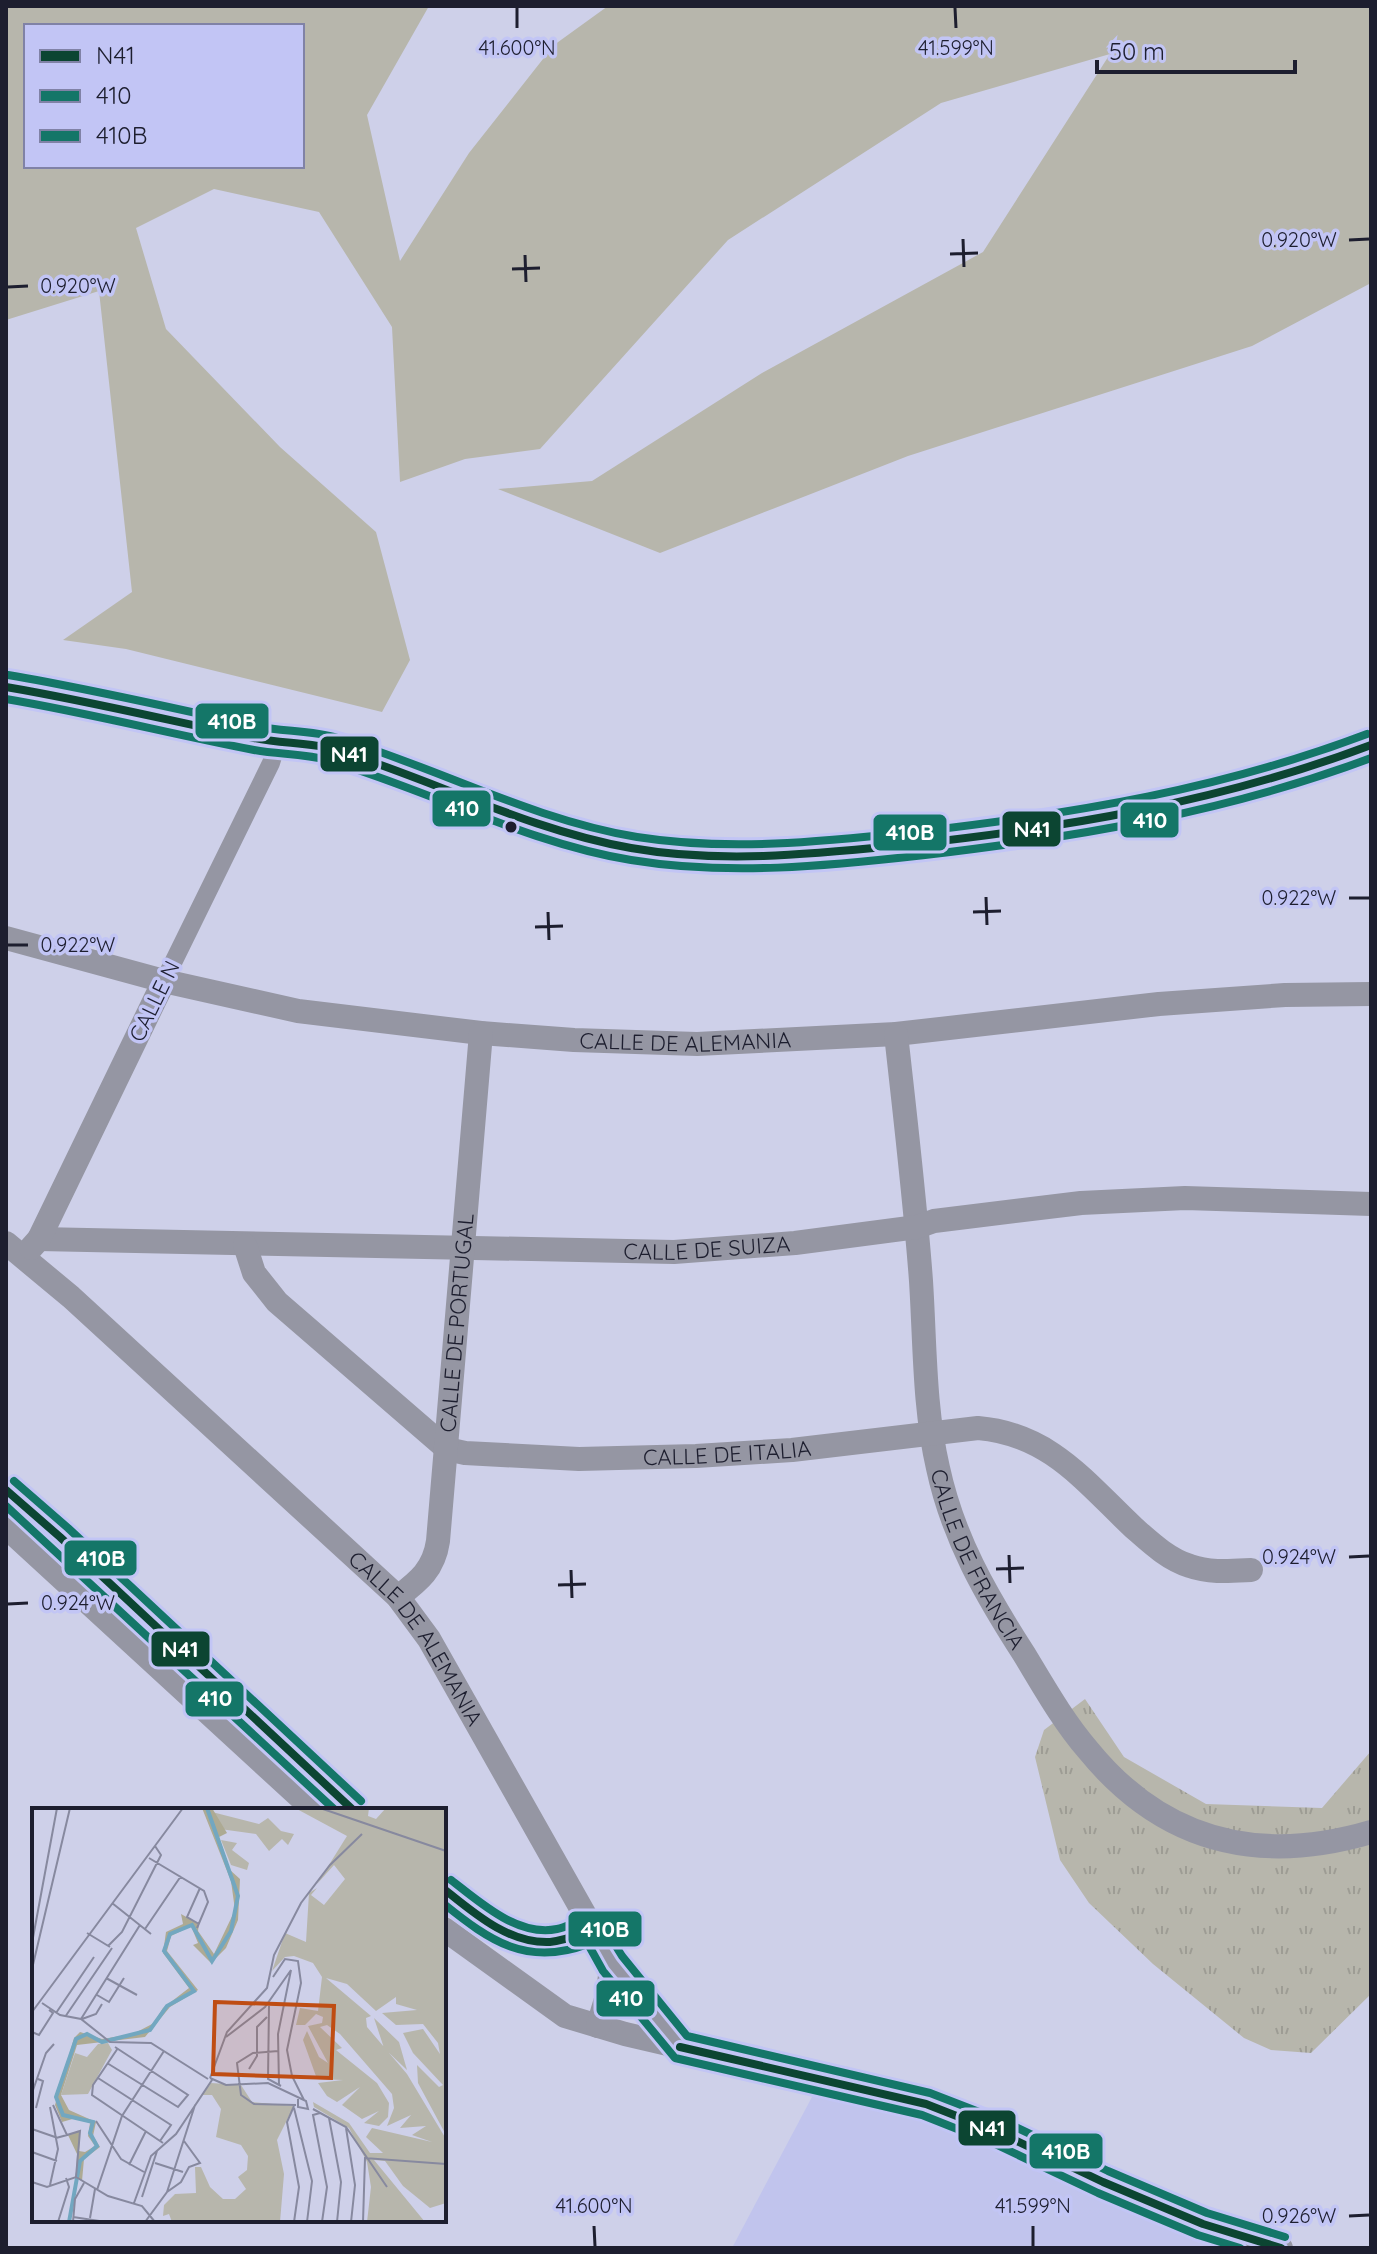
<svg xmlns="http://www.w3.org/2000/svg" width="1377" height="2254" viewBox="0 0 1377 2254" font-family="Quicksand,sans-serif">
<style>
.built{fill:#c1c4ed}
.green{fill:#b7b6ac;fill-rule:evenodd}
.park{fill:url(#park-tufts)}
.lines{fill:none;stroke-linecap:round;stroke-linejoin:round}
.pedestrian{stroke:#9596a3;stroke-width:18}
.minor{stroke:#9596a3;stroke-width:24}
.bus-1-casing{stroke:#c2c5f5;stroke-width:14}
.bus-2-casing{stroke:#c2c5f5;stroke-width:14}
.bus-3-casing{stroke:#c2c5f5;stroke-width:14}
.bus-1{stroke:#0c4532;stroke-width:8}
.bus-2{stroke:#147668;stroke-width:8}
.bus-3{stroke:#147668;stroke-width:8}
.ticks{fill:none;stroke:#1d1e2f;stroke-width:3}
.bus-dot{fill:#1d1e2f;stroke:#c2c5f5;stroke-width:3}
.labels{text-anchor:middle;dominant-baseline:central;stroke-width:7;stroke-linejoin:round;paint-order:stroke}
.street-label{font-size:22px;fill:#1d1e2f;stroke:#c2c5f5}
.inset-river{fill:none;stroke:#72a7c0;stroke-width:4}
.inset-road{fill:none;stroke:#87899f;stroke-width:2}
.view{fill:#bf4d13;fill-opacity:0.15;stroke:#bf4d13;stroke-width:4}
.inset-edge{fill:none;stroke:#1d1e2f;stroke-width:4}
.ticks-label{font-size:20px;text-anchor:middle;fill:#1d1e2f;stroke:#c2c5f5;stroke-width:7;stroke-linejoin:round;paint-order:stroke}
.line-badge{stroke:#c2c5f5;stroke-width:3}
.badge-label{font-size:22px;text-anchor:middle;font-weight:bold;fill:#fff}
</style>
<defs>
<pattern id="park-tufts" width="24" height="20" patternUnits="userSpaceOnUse" patternTransform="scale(2)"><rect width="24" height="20" fill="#b7b6ac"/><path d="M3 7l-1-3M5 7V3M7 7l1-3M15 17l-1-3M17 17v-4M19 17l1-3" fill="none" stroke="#9d9c94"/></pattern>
</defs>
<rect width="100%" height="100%" fill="#ced0e9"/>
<path class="built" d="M822,2078L851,2085L1282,2248H732Z"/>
<path class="green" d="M6,6H429L367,115L400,261L469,153L554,45L608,6H1371V283L1252,346L908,456L660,553L498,489L592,481L762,373L983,252L1110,54L941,103L728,240L540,449L465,459L400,482L392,327L319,212L214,189L136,228L166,329L280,447L376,532L410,660L382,712L126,649L63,640L132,592L99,291L6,320ZM26,26H302V166H26Z"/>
<path class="park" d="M1085,1699L1124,1757L1206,1804L1322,1808L1371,1751V1994L1311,2053L1271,2050L1244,2038L1153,1964L1089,1903L1060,1860L1035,1757L1044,1730Z"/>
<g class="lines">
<path class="pedestrian" d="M164,981L271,763L278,740"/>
<g class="minor">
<path d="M6,687C89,700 172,720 254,738C270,742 287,740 303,742C323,745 345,753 364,759C453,787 539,831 631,848C723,864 820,854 912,844C1067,827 1226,805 1371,745"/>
<path id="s1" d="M6,938L164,981L298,1011L481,1033L574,1040L697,1044L896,1034L1159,1004L1285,995L1371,994"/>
<path id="s2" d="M896,1034C905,1116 915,1199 921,1281C925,1343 924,1408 938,1468C953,1538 986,1595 1024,1654C1044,1687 1063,1721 1088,1750C1163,1842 1259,1865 1371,1832"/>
<path id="s3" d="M39,1239L674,1252L795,1243L917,1227L934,1221L1081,1203L1185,1198L1371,1204"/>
<path id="s4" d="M6,1243L71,1297L398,1597L429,1639L612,1963L680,2047"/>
<path id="s5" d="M245,1245L254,1273L277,1302L447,1449L465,1453L579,1459L696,1456L792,1450L978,1428C1050,1434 1085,1482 1134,1528C1151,1543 1168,1559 1190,1566C1209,1573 1231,1571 1251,1570"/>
<path d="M31,1248L39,1239L164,981"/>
<path d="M6,1490L60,1537L353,1810"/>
<path d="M6,1527L314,1810"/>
<path id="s6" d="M398,1597C419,1581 434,1569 438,1541L481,1033"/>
<path d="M444,1889C472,1911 512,1946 550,1942C565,1941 579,1934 593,1929"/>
<path d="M444,1929L565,2016L625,2034L926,2104L1000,2133L1103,2182L1203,2224L1281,2248"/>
<path d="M598,2026L607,1996L612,1963"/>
</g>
<defs>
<path id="bus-1" d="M6,687C89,701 171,721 254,738C282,744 309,742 337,750C436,781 529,830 631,848C721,864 814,854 905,845C1064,828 1220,802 1371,745
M6,1490L60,1537L353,1810
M444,1889C474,1913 509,1944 550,1942C565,1941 579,1934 593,1929
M680,2047L926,2104L1000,2133L1103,2182L1203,2224L1281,2248"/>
<path id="bus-2" d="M6,699C89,713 171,734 254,750C280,755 305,753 330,761C431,791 527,843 631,860C728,876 828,866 925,855C1078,837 1227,812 1371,758
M6,1506L335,1810
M444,1904C490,1941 527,1967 588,1944L603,1971L675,2058L922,2115L995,2144L1098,2193L1198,2235L1240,2248"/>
<path id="bus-3" d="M8,675C91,689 173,708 255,726C283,732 310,730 338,738C438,768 533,820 637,837C732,852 828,841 923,831C1077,813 1222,789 1367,734
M14,1481L68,1528L361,1801
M451,1880C480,1902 517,1937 557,1929C571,1926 585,1915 599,1919L622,1956L687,2036L930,2093L1005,2122L1108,2171L1207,2213L1285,2237"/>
</defs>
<use href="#bus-1" class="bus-1-casing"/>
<use href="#bus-2" class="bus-2-casing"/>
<use href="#bus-3" class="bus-3-casing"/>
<use href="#bus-1" class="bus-1"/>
<use href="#bus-2" class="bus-2"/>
<use href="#bus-3" class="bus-3"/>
</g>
<path class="ticks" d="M517,8V28M955,8L956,28M963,239L964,267M1349,240L1369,239M950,254L978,253M525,255L526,282M512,269L540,268M8,287L28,286M986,897L987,925M1349,898H1369M548,912L549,940M973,912L1001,911M535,927L563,926M8,945H28M1009,1555L1010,1583M1349,1557L1369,1556M996,1569L1024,1568M571,1570L572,1598M558,1585L586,1584M8,1604L28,1603M1349,2216L1369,2215M594,2226L595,2246M1033,2226V2246"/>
<circle class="bus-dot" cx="511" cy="827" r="7"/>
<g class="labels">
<g class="street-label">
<text transform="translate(154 1001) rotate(-64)">CALLE N</text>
<text stroke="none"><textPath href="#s1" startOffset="690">CALLE DE ALEMANIA</textPath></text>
<text stroke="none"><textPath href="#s3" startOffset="668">CALLE DE SUIZA</textPath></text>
<text stroke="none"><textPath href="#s6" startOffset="290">CALLE DE PORTUGAL</textPath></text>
<text stroke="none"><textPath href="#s5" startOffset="572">CALLE DE ITALIA</textPath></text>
<text stroke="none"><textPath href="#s2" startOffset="536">CALLE DE FRANCIA</textPath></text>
<text stroke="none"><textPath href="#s4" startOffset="572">CALLE DE ALEMANIA</textPath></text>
</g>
</g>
<g transform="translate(32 1808)">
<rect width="414" height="414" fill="#ced0e9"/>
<path d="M263,0H337L336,8L344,11L354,0H414V327L386,275L385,257L407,279L411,277L381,245L371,225L391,221L408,246L406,235L391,216L364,217L350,205L385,202L364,196V189L344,203L315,176L294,170L339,208L334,210L335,219L375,266L414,331V395L398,400L371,378L353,353L342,352L393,414H335L339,379L335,354L317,320L282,299L281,294L317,315L338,345H351L334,329L340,320L400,334L380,327L394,318L368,320L379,307L355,318L362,300L360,286L308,226L295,217L288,219L310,240L304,242L345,275L357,295L356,309L347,318L332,315L347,303L330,311L310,297L328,279L305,294L295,288L286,275L311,272L285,271L271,232L275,223L287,249L296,255L276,218L290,215L291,209L284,206L273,217H264L268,200L286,203L290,169L281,155L262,148L253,149L240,163L253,125L274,134L277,85L285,80L279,87L292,97L313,71L302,57L285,76L315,28ZM180,4L227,16L236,10L249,23L262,26L256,37L250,31L237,43L224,26L188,21ZM189,32L205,35L200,42L217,55L215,62L199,57ZM342,210L367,234L375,262L352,240ZM179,275L209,277L220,294L262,298L245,332L252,366L248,414H140L137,406L131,408L132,397L143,386L164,385L163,359H169L178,379L191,391H203L214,381L206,369L215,362L216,348L209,337L184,329L189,301L180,287H170Z" fill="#b7b6ac"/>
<path d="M170,0H180L195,25L187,29L198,62L208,71L206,112L194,140L179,155L161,137L166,135L159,118L139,128L135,143L166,182L138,199L113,229L45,237L29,287L37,302L64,314L61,328L68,339L52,351L50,373L44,369L45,346L36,327L48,323L47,343L53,344L63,338L56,328L58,315L44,310L30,314L23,297L42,230L48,224L70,231L101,226L122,215L131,200L157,180L131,145L134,124L151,116L149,106L167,116L166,123L182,146L203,102L199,73Z" fill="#adaa93"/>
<path d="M66,236L76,235L80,242L56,286L29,287L43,245L55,249Z" fill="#b7b6ac"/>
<path class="inset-river" d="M37,414L48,353L65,338L58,325L61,314L31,307L24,289L44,231L55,226L70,234L118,222L135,198L162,183L132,143L138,126L160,117L180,153L199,123L206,88L175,0"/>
<path class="inset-road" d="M288,0L414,43M117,50L172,83L176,94L165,120M80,95L119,126M167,116L155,109L168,80M113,121L149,68M55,125L78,139M0,135L25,0M76,138L90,124L129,47L123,38M0,161L38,0M241,169L253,151L266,153L269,175L255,242L260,268L272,292M74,170L105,187M65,187L77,194L92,170M10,195L28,207L49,211L78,234L119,235L176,271M237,198L236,271L249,278M0,204L151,0M24,205L62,149M33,209L80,140M49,211L108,117M50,211L64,206L70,196M0,224L7,227L21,205L17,202M194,229L233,199L259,162L246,226L247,277M86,240L61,277L60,287L131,335M246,243L221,245L205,255L209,287L222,296L264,297M75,255L146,299L156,287L83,239M217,261L225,248V219L235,209M66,270L139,317L128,333M178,270L195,224L235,180L242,147L269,95L298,57L330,26M178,270L194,277L236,275L274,293L276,301L266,299V291M0,285L14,245L22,236M21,297L35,327L24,330M18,299L26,341L18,377M4,300L11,273L6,271M262,300L280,373L275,414M281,301L314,319L355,379M288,305L281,307L295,379L290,414M297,310L309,374L305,414M64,313L89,351L112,364M314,320L323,377L319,414M0,321L23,329M35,327L48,323L44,369M0,344L25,353M123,355L151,364M97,357L114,323M0,374L15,379L44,369L76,388L110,398L123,414M65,382L90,308L132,243M135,384L149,374L157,359L168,355L152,333M110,389L125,343M102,395L119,348L144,326L180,272M41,409L74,414M58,410L63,381M26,414L37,379L34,370M41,414L43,391L52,375M113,414L135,384L163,297M262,414L267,379L255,314L262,298M331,414L333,350L414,356"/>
<path class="view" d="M183,194L302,198L299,270L181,266Z"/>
<rect width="414" height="414" class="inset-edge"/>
</g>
<g class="ticks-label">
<text x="517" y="55">41.600°N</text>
<text x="956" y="55">41.599°N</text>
<text x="1299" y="247">0.920°W</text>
<text x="78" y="293">0.920°W</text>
<text x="1299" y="905">0.922°W</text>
<text x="78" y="952">0.922°W</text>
<text x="1299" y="1564">0.924°W</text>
<text x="78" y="1610">0.924°W</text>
<text x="594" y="2213">41.600°N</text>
<text x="1033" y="2213">41.599°N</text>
<text x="1299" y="2223">0.926°W</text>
</g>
<g class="line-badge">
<rect x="194" y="702" width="76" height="38" rx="8" fill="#147668"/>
<rect x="319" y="735" width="61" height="38" rx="8" fill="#0c4532"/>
<rect x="431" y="789" width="61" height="39" rx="8" fill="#147668"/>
<rect x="1119" y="801" width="61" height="38" rx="8" fill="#147668"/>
<rect x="1001" y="810" width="61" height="38" rx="8" fill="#0c4532"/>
<rect x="872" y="813" width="76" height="39" rx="8" fill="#147668"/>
<rect x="63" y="1539" width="75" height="38" rx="8" fill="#147668"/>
<rect x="150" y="1630" width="61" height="38" rx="8" fill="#0c4532"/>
<rect x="184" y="1680" width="61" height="38" rx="8" fill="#147668"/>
<rect x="567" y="1910" width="76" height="38" rx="8" fill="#147668"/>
<rect x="595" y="1979" width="61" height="39" rx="8" fill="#147668"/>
<rect x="957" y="2109" width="60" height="38" rx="8" fill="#0c4532"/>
<rect x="1028" y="2132" width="76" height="38" rx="8" fill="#147668"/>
</g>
<g class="badge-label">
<text x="232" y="729">410B</text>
<text x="349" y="762">N41</text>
<text x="462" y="816">410</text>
<text x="1150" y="828">410</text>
<text x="1032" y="837">N41</text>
<text x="910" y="840">410B</text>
<text x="101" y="1566">410B</text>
<text x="180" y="1657">N41</text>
<text x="215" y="1706">410</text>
<text x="605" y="1937">410B</text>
<text x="626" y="2006">410</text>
<text x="987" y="2136">N41</text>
<text x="1066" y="2159">410B</text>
</g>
<rect width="1377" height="2254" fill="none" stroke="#1d1e2f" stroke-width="16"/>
<rect x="24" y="24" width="280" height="144" fill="#c2c5f5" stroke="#8082a6" stroke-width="2"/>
<rect x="40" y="50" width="40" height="12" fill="#0c4532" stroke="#8082a6" stroke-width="2"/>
<text x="96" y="64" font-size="24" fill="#1d1e2f">N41</text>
<rect x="40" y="90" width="40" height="12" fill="#147668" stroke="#8082a6" stroke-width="2"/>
<text x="96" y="104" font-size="24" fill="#1d1e2f">410</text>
<rect x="40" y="130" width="40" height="12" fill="#147668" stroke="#8082a6" stroke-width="2"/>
<text x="96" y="144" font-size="24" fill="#1d1e2f">410B</text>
<path d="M1097 60v12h198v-12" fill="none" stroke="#1d1e2f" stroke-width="4"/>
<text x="1109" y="60" font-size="24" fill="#1d1e2f" stroke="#c2c5f5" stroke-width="6" paint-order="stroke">50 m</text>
</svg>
